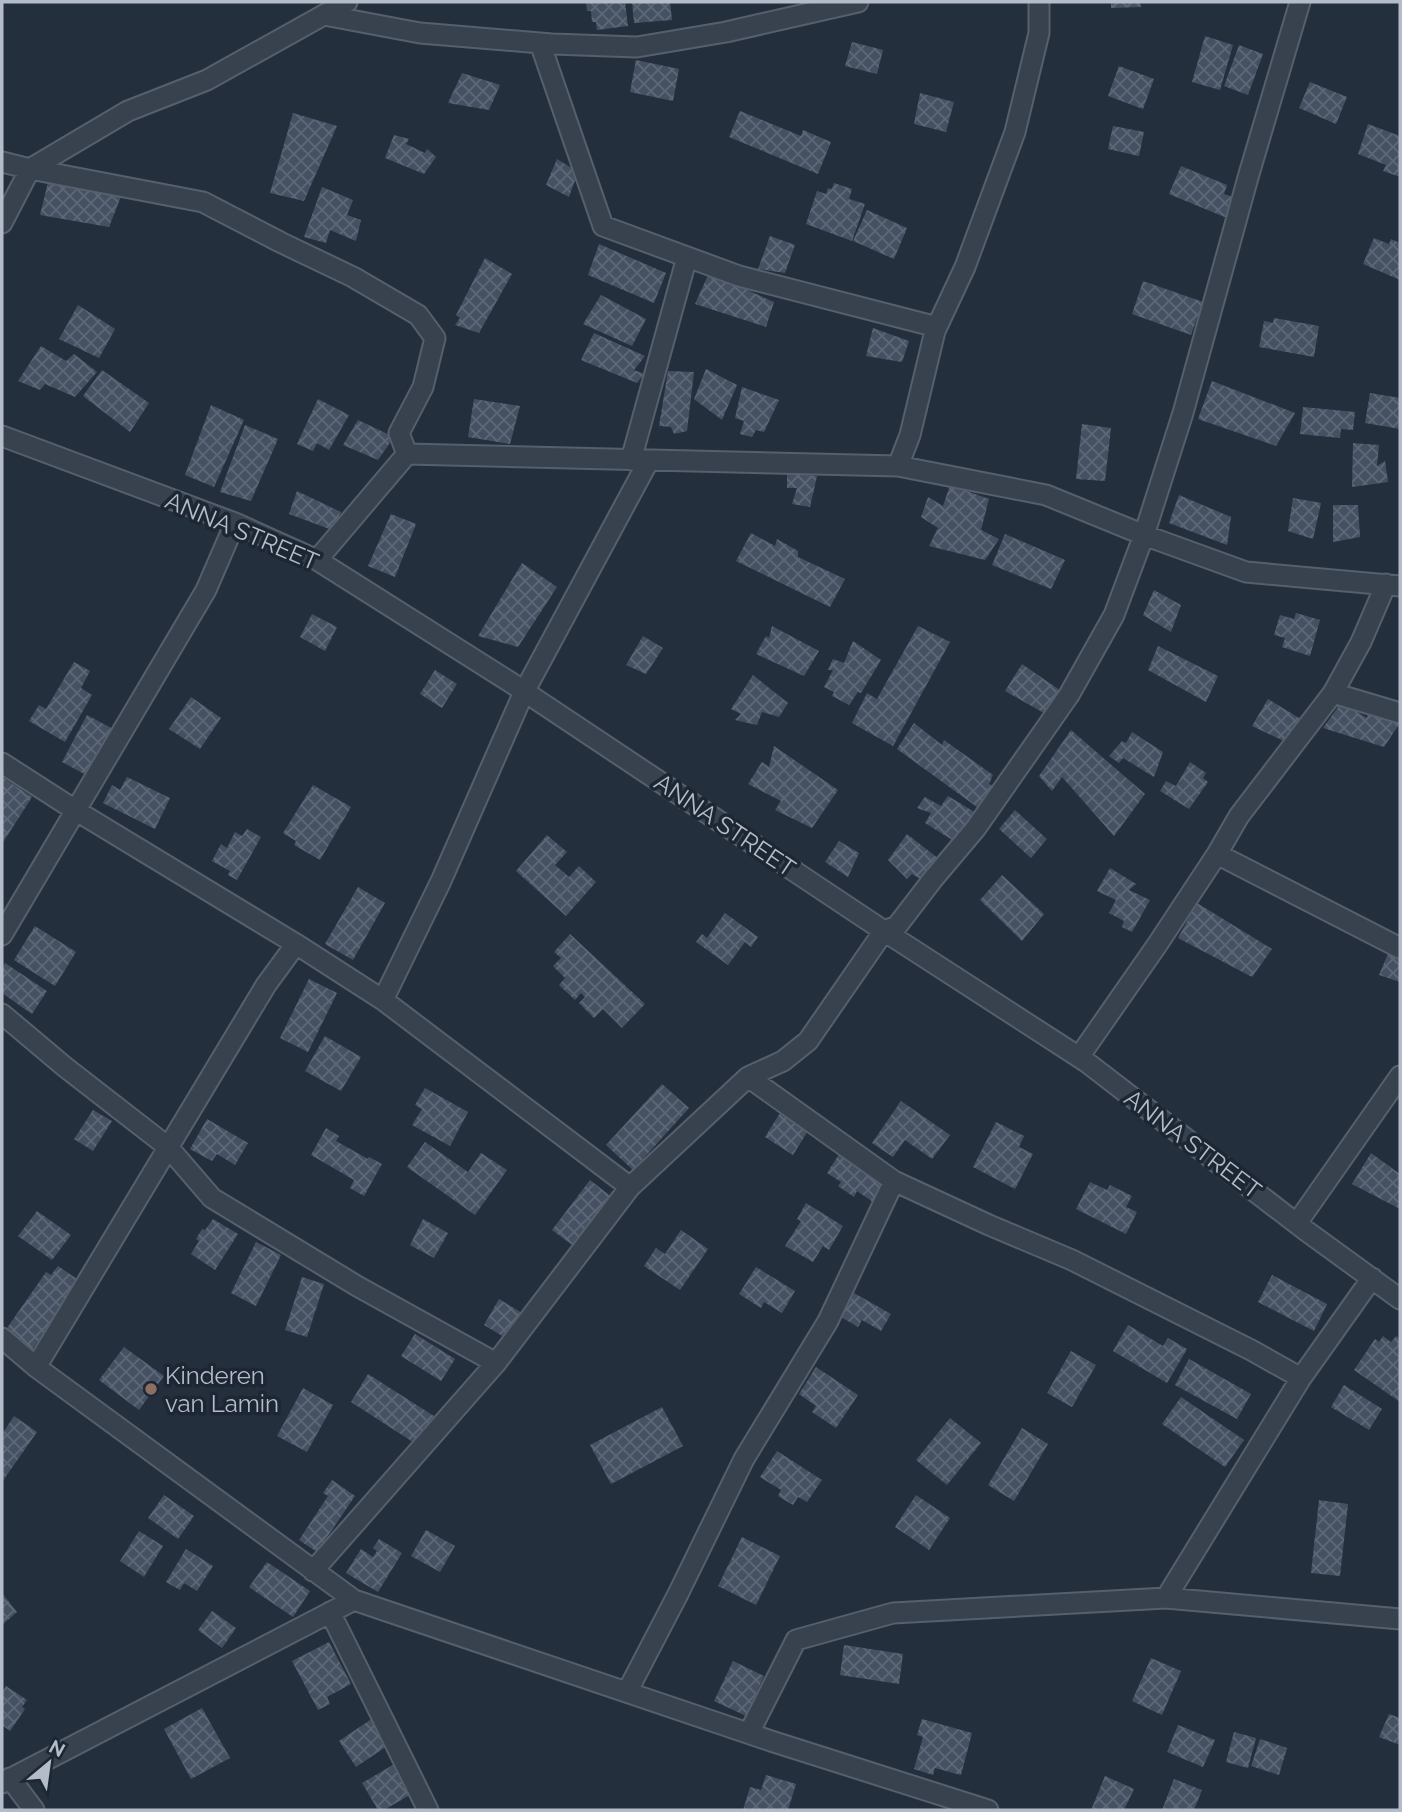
<svg xmlns="http://www.w3.org/2000/svg" width="1402" height="1812" viewBox="0 0 1402 1812" font-family="Raleway,sans-serif">
<style>
.building{fill:url(#building-cross-hatch)}
.lines{fill:none;stroke-linecap:round;stroke-linejoin:round}
.minor-casing{stroke:#565f6c;stroke-width:23}
.minor{stroke:#38414e;stroke-width:19}
.education-dot{fill:#8d6e63;stroke:#1d2633;stroke-width:2.5}
.labels{text-anchor:middle;dominant-baseline:central;stroke-width:7;stroke-linejoin:round;paint-order:stroke}
.street-label{font-size:24px;fill:#b4bcc9;stroke:#1d2633}
.poi-label{font-size:24px;fill:#b4bcc9;stroke:#1d2633;text-anchor:start}
</style>
<defs>
<pattern id="building-cross-hatch" width="8" height="8" patternUnits="userSpaceOnUse" patternTransform="scale(1.75)"><rect width="8" height="8" fill="#455162"/><path d="M0 0l8 8M0 8l8-8" fill="none" stroke="#5d6877"/></pattern>
</defs>
<rect width="100%" height="100%" fill="#242f3e"/>
<path class="building" d="M586,2H625L628,26L597,30L596,22H592L591,11H587Z
M632,2H670L672,20L634,23Z
M1111,2H1140L1141,7L1111,8Z
M1205,36L1233,45L1220,90L1192,82Z
M852,42L883,50L877,74L845,66Z
M1239,45L1263,54L1248,95L1224,86Z
M636,60L679,69L673,101L630,92Z
M1119,66L1154,79L1143,109L1108,96Z
M462,73L500,85L489,110L448,103Z
M1310,82L1347,97L1336,124L1299,108Z
M920,93L954,102L946,132L914,124Z
M740,111L801,136L803,130L831,142L818,174L729,137Z
M293,113L337,126L304,201L270,193Z
M1368,124L1400,136V177L1383,171L1386,165L1358,154Z
M1113,126L1144,132L1139,156L1108,149Z
M394,135L409,139L406,144L425,153L427,149L436,157L424,174L385,158Z
M557,159L578,172L569,197L546,185Z
M1181,166L1227,185L1224,194L1236,198L1227,218L1169,194Z
M49,178L122,194L109,227L40,215Z
M834,183L852,189L849,199L865,204L852,241L806,224L817,191L826,194L828,188L832,189Z
M322,187L353,200L347,215L361,220L356,241L330,230L326,243L304,237Z
M867,210L907,228L894,259L853,241Z
M770,236L795,245L785,273L758,269Z
M1374,238L1389,244L1391,239L1400,243V280L1363,264Z
M599,244L666,273L654,303L588,275Z
M485,258L512,274L479,333L455,325L460,318L456,315Z
M709,273L774,302L766,327L695,304Z
M1143,281L1203,302L1191,335L1132,314Z
M601,295L646,319L632,346L583,324Z
M78,305L115,329L99,358L59,339Z
M1274,318L1319,326L1314,357L1259,347L1264,321L1273,323Z
M873,328L909,341L902,362L866,356Z
M594,333L645,356L634,370L644,374L637,383L581,360Z
M41,346L66,361L74,354L97,372L75,397L45,384L40,390L18,381Z
M706,369L737,385L722,420L694,399Z
M102,370L149,403L130,432L83,396Z
M668,371L694,372L687,431L674,434L671,427L659,426Z
M1212,381L1295,413L1276,446L1198,419Z
M742,387L779,400L764,432L756,430L752,437L740,434L744,421L735,418Z
M1370,393L1400,398V429L1365,423Z
M318,399L349,415L329,450L317,443L313,451L297,444Z
M474,399L520,406L510,444L468,437Z
M211,405L244,420L214,487L185,475Z
M1303,407L1355,412L1353,430L1341,429L1340,438L1300,434Z
M358,420L394,437L378,460L343,445Z
M1082,424L1111,428L1105,481L1076,479Z
M245,425L278,439L251,501L220,492Z
M1353,443L1379,445L1377,466L1385,461L1388,482L1352,487Z
M787,473L817,476L810,507L792,504L797,488H787Z
M950,485L989,499L981,530L999,539L985,560L929,546L938,528L921,517L928,497L943,506Z
M297,491L341,512L332,530L289,514Z
M1179,495L1231,517L1227,545L1169,523Z
M1293,498L1321,503L1313,539L1288,531Z
M1333,505H1358L1360,537L1333,542Z
M391,514L416,524L395,577L368,566Z
M751,533L775,546L777,539L798,551V557L845,579L830,607L736,561Z
M1005,534L1065,560L1051,589L992,565Z
M522,563L557,587L518,647L478,636Z
M1154,590L1181,605L1171,632L1143,615Z
M1296,613L1320,620L1310,656L1282,647L1285,638L1274,635L1280,615L1294,619Z
M312,614L337,627L325,651L300,637Z
M772,626L819,651L804,676L756,654L766,636L769,638Z
M918,626L950,642L893,746L852,723L867,693L877,699Z
M643,636L663,648L646,674L626,665Z
M853,641L881,660L861,693L858,692L849,705L832,696L834,692L824,687L833,670H828L833,659L844,663Z
M1158,646L1218,676L1206,702L1148,670Z
M74,662L90,671L81,688L92,695L65,742L29,721L39,705L46,709Z
M1022,664L1064,693L1051,717L1005,691Z
M435,670L457,684L442,708L420,694Z
M753,675L788,703L779,717L762,712L757,725L735,720L741,714L731,709Z
M191,697L221,718L200,749L169,729Z
M1268,699L1304,721L1290,744L1252,726Z
M1341,703L1367,718L1369,708L1400,723L1384,747L1323,728Z
M87,715L113,729L88,776L62,762Z
M914,723L942,745L944,740L993,775L989,784L997,788L981,810L897,749Z
M1071,730L1145,794L1114,836L1062,777L1052,791L1039,776Z
M1132,732L1163,752L1154,777L1123,758L1119,763L1109,756L1122,741L1126,743Z
M774,746L838,790L812,828L775,810L781,801L748,784L762,762L769,767Z
M1190,762L1206,773L1203,778L1208,782L1189,809L1160,791L1166,781L1176,786Z
M2,777L32,797L2,844Z
M127,777L170,798L155,829L103,803L112,785L120,790Z
M313,785L351,807L320,860L294,845L296,841L283,833Z
M948,796L976,813L957,843L925,823L931,813L917,808L925,797L941,806Z
M1015,810L1047,839L1031,858L999,829Z
M247,829L261,837L237,880L228,875L230,871L212,861L221,844L227,848L235,832L242,836Z
M907,834L939,859L929,884L912,874L907,879L888,860Z
M547,835L567,852L555,865L569,877L579,866L596,882L566,916L516,871Z
M839,841L859,853L848,877L825,862Z
M1110,868L1136,884L1129,890L1150,900L1132,932L1122,927L1124,921L1109,913L1116,900L1097,891Z
M1002,875L1044,914L1022,941L980,900Z
M358,887L385,903L353,960L325,944Z
M1197,903L1272,949L1252,977L1178,938Z
M725,913L758,937L751,947L745,942L728,965L696,942L702,934L707,938Z
M35,926L76,952L55,986L14,960Z
M570,934L645,1004L622,1028L603,1009L594,1018L579,1003L585,997L581,993L575,1000L559,985L565,978L553,966L561,958L554,952Z
M1392,944L1400,949V982L1379,975Z
M5,963L47,991L32,1014L2,993V968Z
M309,979L337,993L308,1052L280,1038Z
M325,1036L361,1057L341,1091L305,1071Z
M662,1084L689,1108L633,1170L606,1145Z
M425,1088L468,1112L450,1146L412,1125L422,1109L415,1105Z
M901,1101L950,1135L932,1159L905,1140L893,1157L872,1143Z
M783,1108L811,1126L793,1155L765,1137Z
M93,1110L112,1121L93,1151L74,1139Z
M207,1119L248,1143L235,1165L217,1154L212,1161L190,1149Z
M996,1122L1024,1136L1019,1147L1033,1154L1015,1189L973,1167Z
M326,1128L339,1136L336,1141L368,1159L369,1157L382,1164L364,1196L350,1188L354,1180L311,1155Z
M425,1142L468,1172L481,1153L507,1170L475,1215L407,1167Z
M841,1151L887,1181L873,1202L857,1191L854,1197L838,1186L841,1182L827,1173Z
M1371,1153L1400,1174V1209L1352,1184Z
M590,1180L613,1198L575,1247L552,1230Z
M1090,1182L1107,1190L1110,1185L1132,1196L1126,1207L1137,1212L1126,1234L1076,1209Z
M806,1203L843,1226L829,1250L823,1246L813,1262L785,1246L801,1221L797,1219Z
M37,1211L71,1235L52,1260L18,1236Z
M213,1219L238,1234L215,1270L191,1254L199,1241L196,1239L202,1229L205,1230Z
M423,1219L448,1233L434,1258L410,1245Z
M681,1230L708,1249L680,1290L644,1266L656,1248L665,1254Z
M256,1242L281,1255L256,1306L231,1293Z
M58,1266L80,1281L32,1350L5,1331L46,1272L51,1275Z
M756,1267L795,1291L782,1313L764,1302L761,1308L739,1294Z
M1272,1275L1327,1304L1314,1331L1258,1302Z
M302,1277L324,1284L307,1337L285,1330Z
M854,1293L891,1314L881,1331L862,1320L858,1327L841,1317Z
M499,1299L525,1315L509,1340L484,1325Z
M1128,1325L1163,1346L1168,1338L1187,1349L1167,1383L1113,1351Z
M415,1334L455,1359L441,1381L401,1356Z
M1383,1336L1391,1342L1396,1336L1400,1339V1402L1354,1370L1375,1339L1379,1342Z
M124,1347L164,1376L139,1410L99,1380Z
M1071,1351L1096,1365L1072,1407L1047,1393Z
M1189,1359L1251,1394L1237,1419L1175,1385Z
M816,1367L858,1395L836,1428L812,1412L816,1406L799,1394Z
M368,1374L437,1418L419,1446L351,1402Z
M1344,1385L1382,1409L1369,1430L1331,1407Z
M303,1388L333,1405L307,1452L277,1436Z
M1181,1397L1244,1440L1225,1467L1162,1424Z
M662,1407L683,1446L611,1484L590,1445Z
M14,1416L37,1432L2,1482V1434Z
M950,1418L981,1443L947,1485L916,1460Z
M1022,1428L1048,1444L1014,1501L988,1485Z
M777,1451L822,1480L807,1502L798,1497L793,1505L778,1496L781,1490L760,1477Z
M332,1480L355,1496L317,1552L299,1540L328,1496L323,1493Z
M164,1495L194,1516L178,1539L148,1518Z
M916,1495L950,1518L929,1550L895,1527Z
M1319,1500L1348,1504L1340,1576L1311,1573Z
M426,1530L455,1546L440,1572L411,1556Z
M139,1531L163,1546L144,1577L120,1561Z
M742,1537L780,1556L756,1605L718,1586Z
M379,1539L402,1553L378,1592L346,1573L361,1549L373,1557L377,1551L373,1548Z
M186,1549L213,1566L197,1591L184,1583L180,1590L166,1582Z
M267,1562L310,1591L293,1617L249,1587Z
M2,1593L17,1612L2,1625Z
M212,1611L236,1628L222,1648L198,1630Z
M329,1642L351,1684L327,1697L330,1704L318,1710L292,1661Z
M844,1645L903,1654L899,1684L840,1675Z
M1151,1658L1181,1671L1162,1715L1132,1701Z
M733,1661L764,1676L746,1716L714,1701Z
M6,1686L27,1700L22,1707L25,1709L10,1731L2,1725V1693Z
M202,1708L230,1758L191,1779L164,1729Z
M1389,1714L1400,1718V1745L1379,1737Z
M376,1716L393,1742L356,1767L339,1741Z
M922,1719L972,1733L961,1775L935,1768L933,1775L914,1769L923,1737L917,1735Z
M1178,1725L1215,1740L1203,1767L1167,1752Z
M1234,1732L1256,1738L1248,1768L1226,1762Z
M1260,1739L1287,1748L1279,1775L1251,1766Z
M398,1762L415,1792L384,1810H378L362,1783Z
M766,1775L796,1784L788,1810H743L750,1787L761,1790Z
M1105,1776L1134,1789L1124,1810H1091Z
M1174,1779L1202,1790L1194,1810H1162Z"/>
<g class="lines">
<defs>
<path id="minor" d="M324,15L420,33L552,44L637,47L726,32L858,2
M540,43L603,226L739,276L937,327
M2,162L30,169L203,202L282,243L353,277L418,315L435,338L423,387L399,433L407,454
M2,223L30,169L128,111L207,80L347,2
M2,436L235,523L317,560L510,682L884,931L1085,1061L1305,1230L1400,1299
M631,460L687,257
M898,466L910,435L935,331L965,267L1015,132L1039,33V2
M317,560L407,454L898,466L1046,495L1144,535L1246,572L1400,586
M1333,693L1400,713
M2,763L75,810L296,944L383,1000L630,1187
M1217,854L1400,948
M2,935L206,590L235,523
M383,1000L441,881L524,692L649,460
M2,1014L65,1067L168,1147L212,1198L357,1286L496,1363
M1079,1057L1157,945L1217,854L1239,816L1333,693L1361,642L1386,584
M748,1077L894,1181L989,1225L1072,1260L1251,1350L1301,1378
M1297,1223L1400,1076
M2,1338L36,1367L354,1600L771,1741L988,1810
M36,1367L266,985L296,944
M313,1571L496,1363L630,1187L748,1077L783,1061L808,1041L884,931L897,926L933,879L976,828L1069,695L1114,615L1144,535L1183,413L1249,174L1300,2
M1166,1598L1301,1378L1372,1278
M330,1612L428,1810
M627,1692L678,1594L744,1459L828,1321L894,1181
M749,1733L796,1640L893,1613L1166,1598L1400,1619
M10,1778L34,1810
M2,1783L354,1600"/>
</defs>
<use href="#minor" class="minor-casing"/>
<use href="#minor" class="minor"/>
</g>
<circle class="education-dot" cx="151" cy="1389" r="7"/>
<g class="labels">
<g class="street-label">
<text transform="translate(242 531) rotate(23)">ANNA STREET</text>
<text transform="translate(725 825) rotate(34)">ANNA STREET</text>
<text transform="translate(1193 1144) rotate(37)">ANNA STREET</text>
</g>
<g class="poi-label">
<text x="165" y="1375">Kinderen<tspan x="165" dy="28">van Lamin</tspan></text>
</g>
</g>
<rect width="1402" height="1812" fill="none" stroke="#b4bcc9" stroke-width="7"/>
<g transform="translate(49 1763) rotate(29)" stroke="#1d2633" stroke-width="5" paint-order="stroke">
<path d="M0-5L12 26L0 18L-12 26Z" fill="#b4bcc9"/>
<text y="-10" font-size="19" font-weight="bold" text-anchor="middle" fill="#b4bcc9">N</text>
</g>
</svg>
